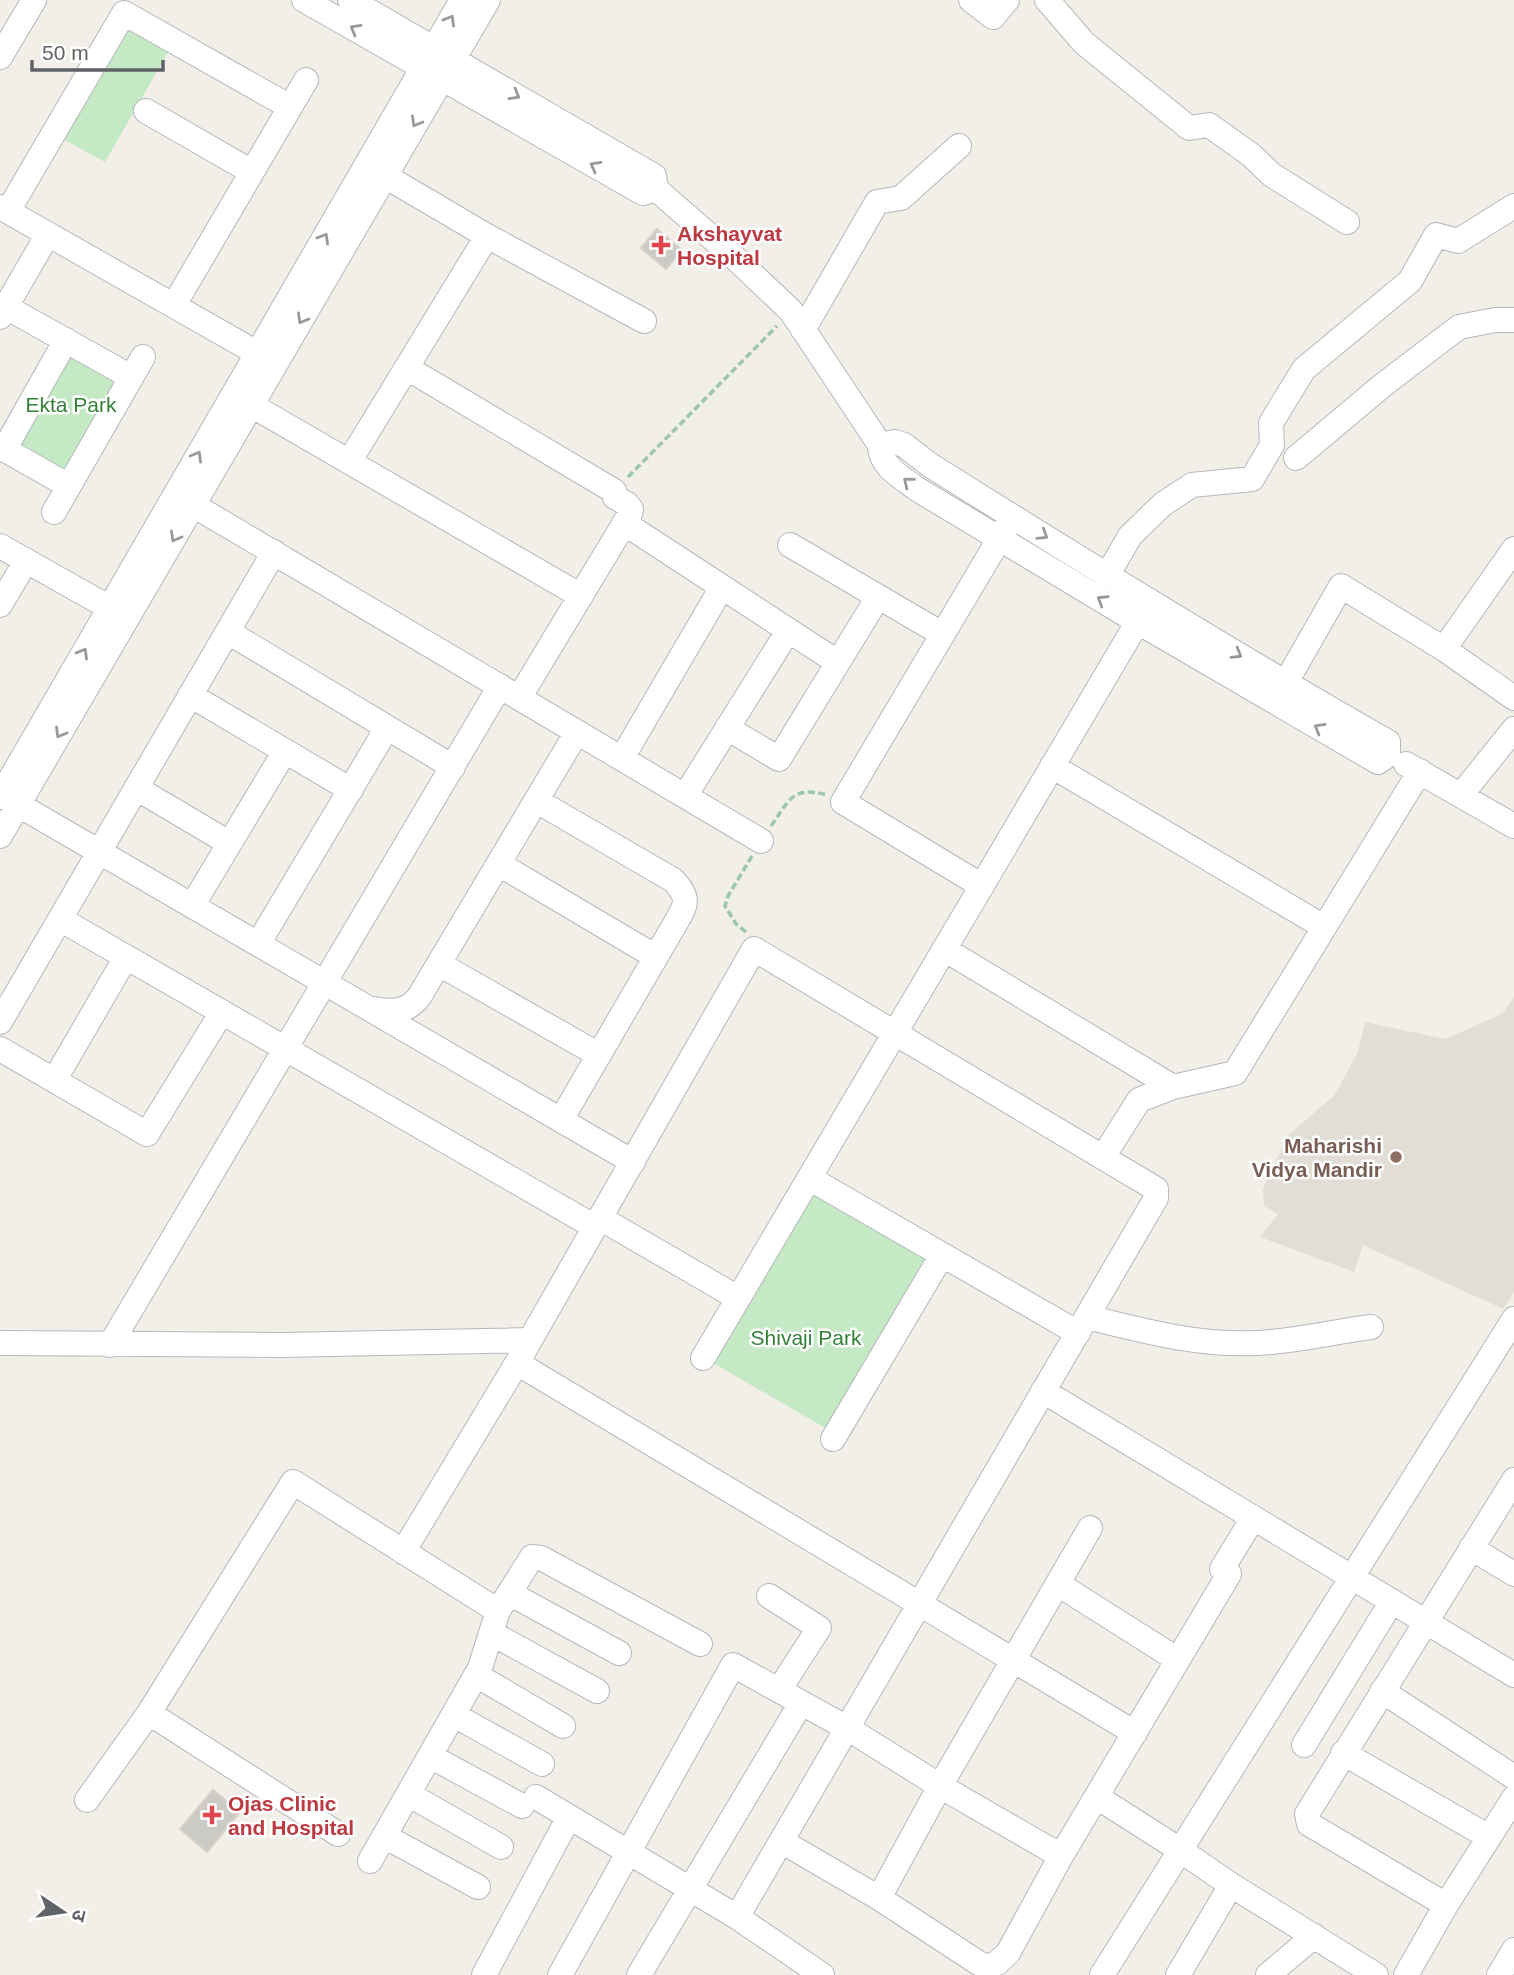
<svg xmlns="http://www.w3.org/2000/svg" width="1514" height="1975" viewBox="0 0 1514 1975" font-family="Arial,'Noto Sans Devanagari',sans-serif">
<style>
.education{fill:#e1ded6}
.green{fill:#c5e8c5}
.building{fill:#cccac5;stroke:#d6d1c6;stroke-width:2}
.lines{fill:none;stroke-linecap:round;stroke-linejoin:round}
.minor-casing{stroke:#b5b8bc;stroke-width:26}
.path{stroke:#9cc7a9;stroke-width:3.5;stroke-dasharray:7 3.5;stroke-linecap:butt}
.minor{stroke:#fff;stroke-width:24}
.oneway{stroke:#979a9d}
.health-dot{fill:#e0444e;stroke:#fff;stroke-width:2.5}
.education-dot{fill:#8d6e63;stroke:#fff;stroke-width:2.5}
.labels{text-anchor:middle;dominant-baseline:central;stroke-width:5;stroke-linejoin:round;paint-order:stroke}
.health-label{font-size:21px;font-weight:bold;fill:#be3a42;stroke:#fff;text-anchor:start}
.park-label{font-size:21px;fill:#348238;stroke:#fff}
.education-label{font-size:21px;font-weight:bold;fill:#785e54;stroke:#fff;text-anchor:end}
</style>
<rect width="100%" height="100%" fill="#f1efe8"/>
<path class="education" d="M1514,997V1292L1503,1309L1363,1245L1354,1272L1260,1237L1278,1214L1264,1206L1263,1189L1289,1134L1334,1096L1358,1052L1365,1022L1445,1039L1502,1014Z"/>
<path class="green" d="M129,23L171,47L105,162L61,138Z
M65,348L121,380L66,478L10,446Z
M817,1190L931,1256L829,1430L713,1363Z"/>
<path class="building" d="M657,229L682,250L666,269L641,248Z
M213,1790L240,1812L207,1852L180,1829Z"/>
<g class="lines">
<defs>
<path id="minor" d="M304,0L643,193L656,189
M350,0L654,176L656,189L734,257L791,311L880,445C879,465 902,478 917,489L1138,622L1378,762L1388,755
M971,0L993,17L1007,0
M1047,0L1084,43L1189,128L1209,125L1251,155L1272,175L1347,222
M0,57L34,0
M146,111L252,172
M385,176L487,236L644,321
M0,207L257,353
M8,211L124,13L290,107
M174,305L306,80
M6,307L131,377
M0,317L48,234
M803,330L877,202L901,198L959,146
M407,368L614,491L615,497L627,504L631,509L630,514L519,698
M251,405L581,596
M880,445L895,442L904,445L930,465C1081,560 1233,654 1388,742V755
M0,447L69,486
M4,450L66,340
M1296,458L1383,385L1459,327L1495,320H1514
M349,462L487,236
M193,505L761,841
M54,512L143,357
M624,523L837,662
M790,545L942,634
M0,546L110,608
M1107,576L1130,536L1163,504L1192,485L1252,479L1272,445L1271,423L1304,369L1410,281L1436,235L1458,241L1514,206
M0,605L26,561
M228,632L453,767
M1444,649L1514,549
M1285,684L1341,586L1444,649L1514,698
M190,695L351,790
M727,728L779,759L878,597
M622,758L722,587
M1406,764L1514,826
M1052,766L1324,927
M136,788L229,843
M1461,795L1514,729
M685,796L788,631
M0,797L462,0
M5,797L633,1162
M537,801L673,880C690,898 687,904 675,924L561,1120
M0,836L488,0
M499,864L656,957
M982,886L843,802L1007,526
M192,906L285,751
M60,919L595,1227
M258,944L387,728
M944,949L1173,1087
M439,964L599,1055
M374,1009C393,1012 406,1013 419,997L577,732
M0,1022L274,552
M0,1049L147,1134L222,1012
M55,1079L126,957
M1103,1157L1139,1100L1173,1087L1235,1073L1420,771
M809,1178L1078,1333
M600,1218L738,1298
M1087,1317C1143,1331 1200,1346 1258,1343C1296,1341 1333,1332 1371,1327
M0,1343L281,1345L530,1340
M110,1345L500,686
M703,1358L1150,601
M517,1363L1135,1733
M1043,1391L1514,1675
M833,1439L942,1255
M1471,1548L1514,1574
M403,1552L517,1363L754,949L1156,1189V1198L737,1917
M1058,1584L1178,1660
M509,1593L619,1653
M769,1596L819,1628L779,1690
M491,1633L597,1691
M476,1675L563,1726
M1382,1691L1514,1777
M149,1713L338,1834
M454,1715L542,1764
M1304,1745L1392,1601
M1343,1753L1489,1837
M430,1756L522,1806
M408,1794L501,1847
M536,1797L737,1917L822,1975
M1097,1797L1180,1850L1231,1885L1376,1975
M87,1800L149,1713L293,1482L498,1611L532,1557L541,1558L700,1644
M384,1836L478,1887
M781,1841L879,1898L977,1962L986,1967L997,1963L1008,1953L1061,1856L1229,1574L1222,1569L1253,1518
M370,1861L480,1668L498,1611
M879,1898L940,1786L1090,1528
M1446,1905L1309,1824L1307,1814L1514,1480
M484,1975L569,1817
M560,1975L733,1665L847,1728L940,1786L1061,1856
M639,1975L801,1703
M1102,1975L1514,1319
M1178,1975L1231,1885
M1268,1975L1314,1936
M1406,1975L1446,1905L1514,1798
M1499,1975L1514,1950"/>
</defs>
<use href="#minor" class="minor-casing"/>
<path class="path" d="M628,477L777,326
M771,826C789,801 792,785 827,795
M746,932L736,924L725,906L728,896L752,856"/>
<use href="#minor" class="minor"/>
</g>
<defs><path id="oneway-chevron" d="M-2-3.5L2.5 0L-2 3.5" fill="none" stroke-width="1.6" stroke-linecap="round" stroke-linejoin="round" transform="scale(1.75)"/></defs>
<g class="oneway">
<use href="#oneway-chevron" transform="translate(450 20) rotate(-60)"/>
<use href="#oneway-chevron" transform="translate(355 29) rotate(-150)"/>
<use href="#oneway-chevron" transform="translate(515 95) rotate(30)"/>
<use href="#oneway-chevron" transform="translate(416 122) rotate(120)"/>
<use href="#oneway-chevron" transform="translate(595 166) rotate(-151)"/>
<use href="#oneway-chevron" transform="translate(324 238) rotate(-60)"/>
<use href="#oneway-chevron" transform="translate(302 319) rotate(120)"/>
<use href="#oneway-chevron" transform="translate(197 456) rotate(-60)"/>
<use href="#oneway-chevron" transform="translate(908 482) rotate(-141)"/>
<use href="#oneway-chevron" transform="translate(1043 535) rotate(32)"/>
<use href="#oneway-chevron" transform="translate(175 537) rotate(120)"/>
<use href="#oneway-chevron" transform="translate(1102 600) rotate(-149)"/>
<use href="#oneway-chevron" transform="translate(83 653) rotate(-60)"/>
<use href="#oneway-chevron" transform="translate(1237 654) rotate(31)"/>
<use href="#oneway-chevron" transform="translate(1319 728) rotate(-150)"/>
<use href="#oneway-chevron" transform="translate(60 733) rotate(120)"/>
</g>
<g class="health-dot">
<path d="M657.5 234.5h7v7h7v7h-7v7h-7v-7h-7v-7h7z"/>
<path d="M208.5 1804.5h7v7h7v7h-7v7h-7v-7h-7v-7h7z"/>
</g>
<circle class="education-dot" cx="1396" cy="1157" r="7"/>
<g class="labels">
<g class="health-label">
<text x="677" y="233">Akshayvat<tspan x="677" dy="24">Hospital</tspan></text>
<text x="228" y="1803">Ojas Clinic<tspan x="228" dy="24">and Hospital</tspan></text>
</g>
<g class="park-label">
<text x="71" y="404">Ekta Park</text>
<text x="806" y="1337">Shivaji Park</text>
</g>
<g class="education-label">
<text x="1382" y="1145">Maharishi<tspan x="1382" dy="24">Vidya Mandir</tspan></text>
</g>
</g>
<g transform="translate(63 1912) rotate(103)" stroke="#ffffff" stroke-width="5" paint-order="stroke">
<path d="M0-5L12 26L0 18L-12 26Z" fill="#5f6368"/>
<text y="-10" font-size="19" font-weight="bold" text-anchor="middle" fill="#5f6368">उ</text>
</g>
<path d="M32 60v10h131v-10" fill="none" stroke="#5f6368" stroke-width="3.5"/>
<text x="42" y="60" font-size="21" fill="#5f6368" stroke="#ffffff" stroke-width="5" paint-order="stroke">50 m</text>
</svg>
